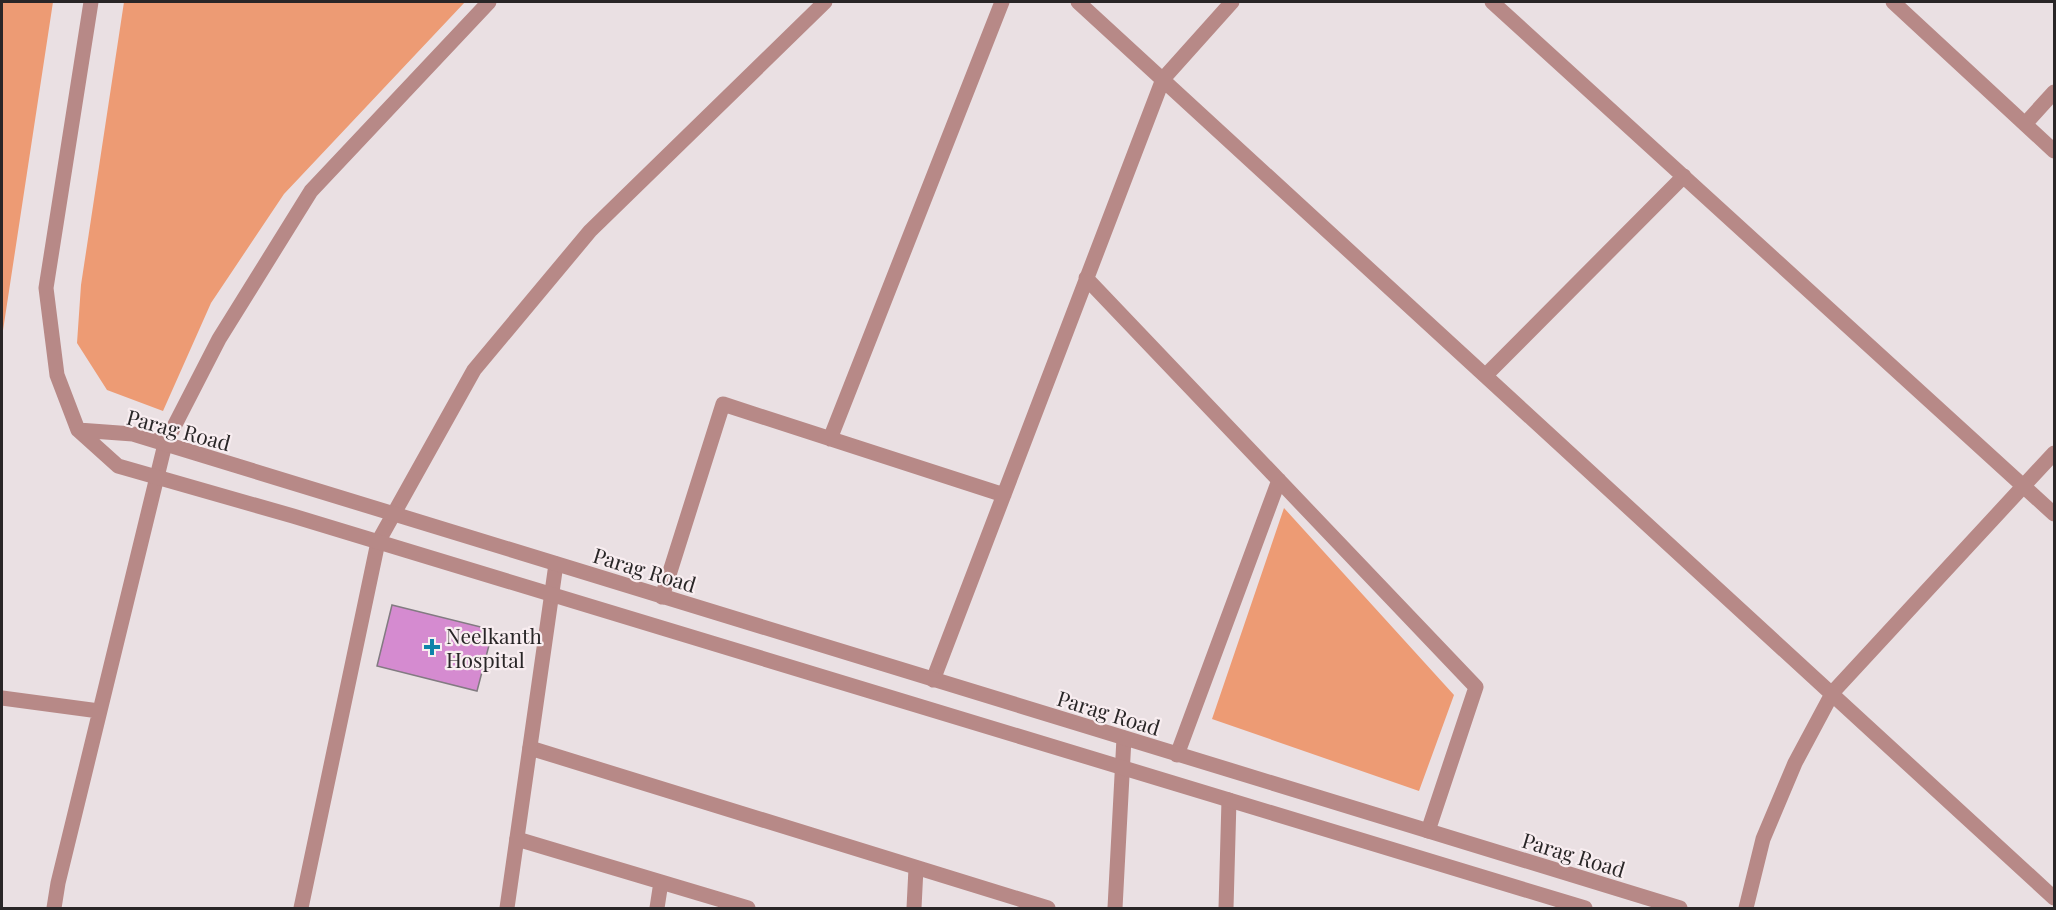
<svg xmlns="http://www.w3.org/2000/svg" width="2056" height="910" viewBox="0 0 2056 910" font-family="'Playfair Display',serif">
<style>
.green{fill:#ed9b74}
.building{fill:#d58bd0;stroke:#827b81;stroke-width:1.5}
.lines{fill:none;stroke-linecap:round;stroke-linejoin:round}
.service{stroke:#b78987;stroke-width:15}
.minor{stroke:#b78987;stroke-width:15}
.tertiary{stroke:#b78987;stroke-width:15}
.poi-dot{fill:#0d83a9;stroke:#f8edf0;stroke-width:2}
.labels{text-anchor:middle;dominant-baseline:central;stroke-width:4.5;stroke-linejoin:round;paint-order:stroke}
.street-label{font-size:21px;fill:#292627;stroke:#f8edf0}
.poi-label{font-size:21px;fill:#292627;stroke:#f8edf0;text-anchor:start}
</style>
<rect width="100%" height="100%" fill="#eae0e3"/>
<path class="green" d="M2,2H53L2,337Z
M124,2H465L284,194L211,303L163,411L107,390L77,343L81,285Z
M1284,508L1454,695L1419,791L1212,719Z"/>
<path class="building" d="M392,605L493,630L477,691L377,666Z"/>
<g class="lines">
<path class="service" d="M530,748L1048,908
M517,839L748,908
M657,908L661,882
M914,908L916,868
M1226,908L1229,800"/>
<path class="minor" d="M1078,2L2054,898
M1492,2L2054,514
M1893,2L2054,151
M2025,124L2054,92
M1086,278L1476,687L1428,831
M1486,375L1684,176
M830,439L1002,2
M662,597L723,404L1004,495
M933,680L1163,79L1232,2
M2,698L99,711
M1177,755L1279,480
M54,908L58,883L165,444L219,339L311,191L489,2
M301,908L378,542L474,370L590,231L825,2
M507,908L556,564
M1115,908L1124,738
M1746,908L1763,839L1795,763L1833,692L2054,453"/>
<path class="tertiary" d="M91,2L46,288L57,375L78,430L118,466L293,516L1585,908
M78,430L133,434L1680,908"/>
</g>
<path class="poi-dot" d="M429 638h6v6h6v6h-6v6h-6v-6h-6v-6h6z"/>
<g class="labels">
<g class="street-label">
<text transform="translate(179 429) rotate(15)">Parag Road</text>
<text transform="translate(645 569) rotate(17)">Parag Road</text>
<text transform="translate(1109 712) rotate(17)">Parag Road</text>
<text transform="translate(1574 854) rotate(17)">Parag Road</text>
</g>
<g class="poi-label">
<text x="446" y="635">Neelkanth<tspan x="446" dy="24">Hospital</tspan></text>
</g>
</g>
<rect width="2056" height="910" fill="none" stroke="#292627" stroke-width="6"/>
</svg>
